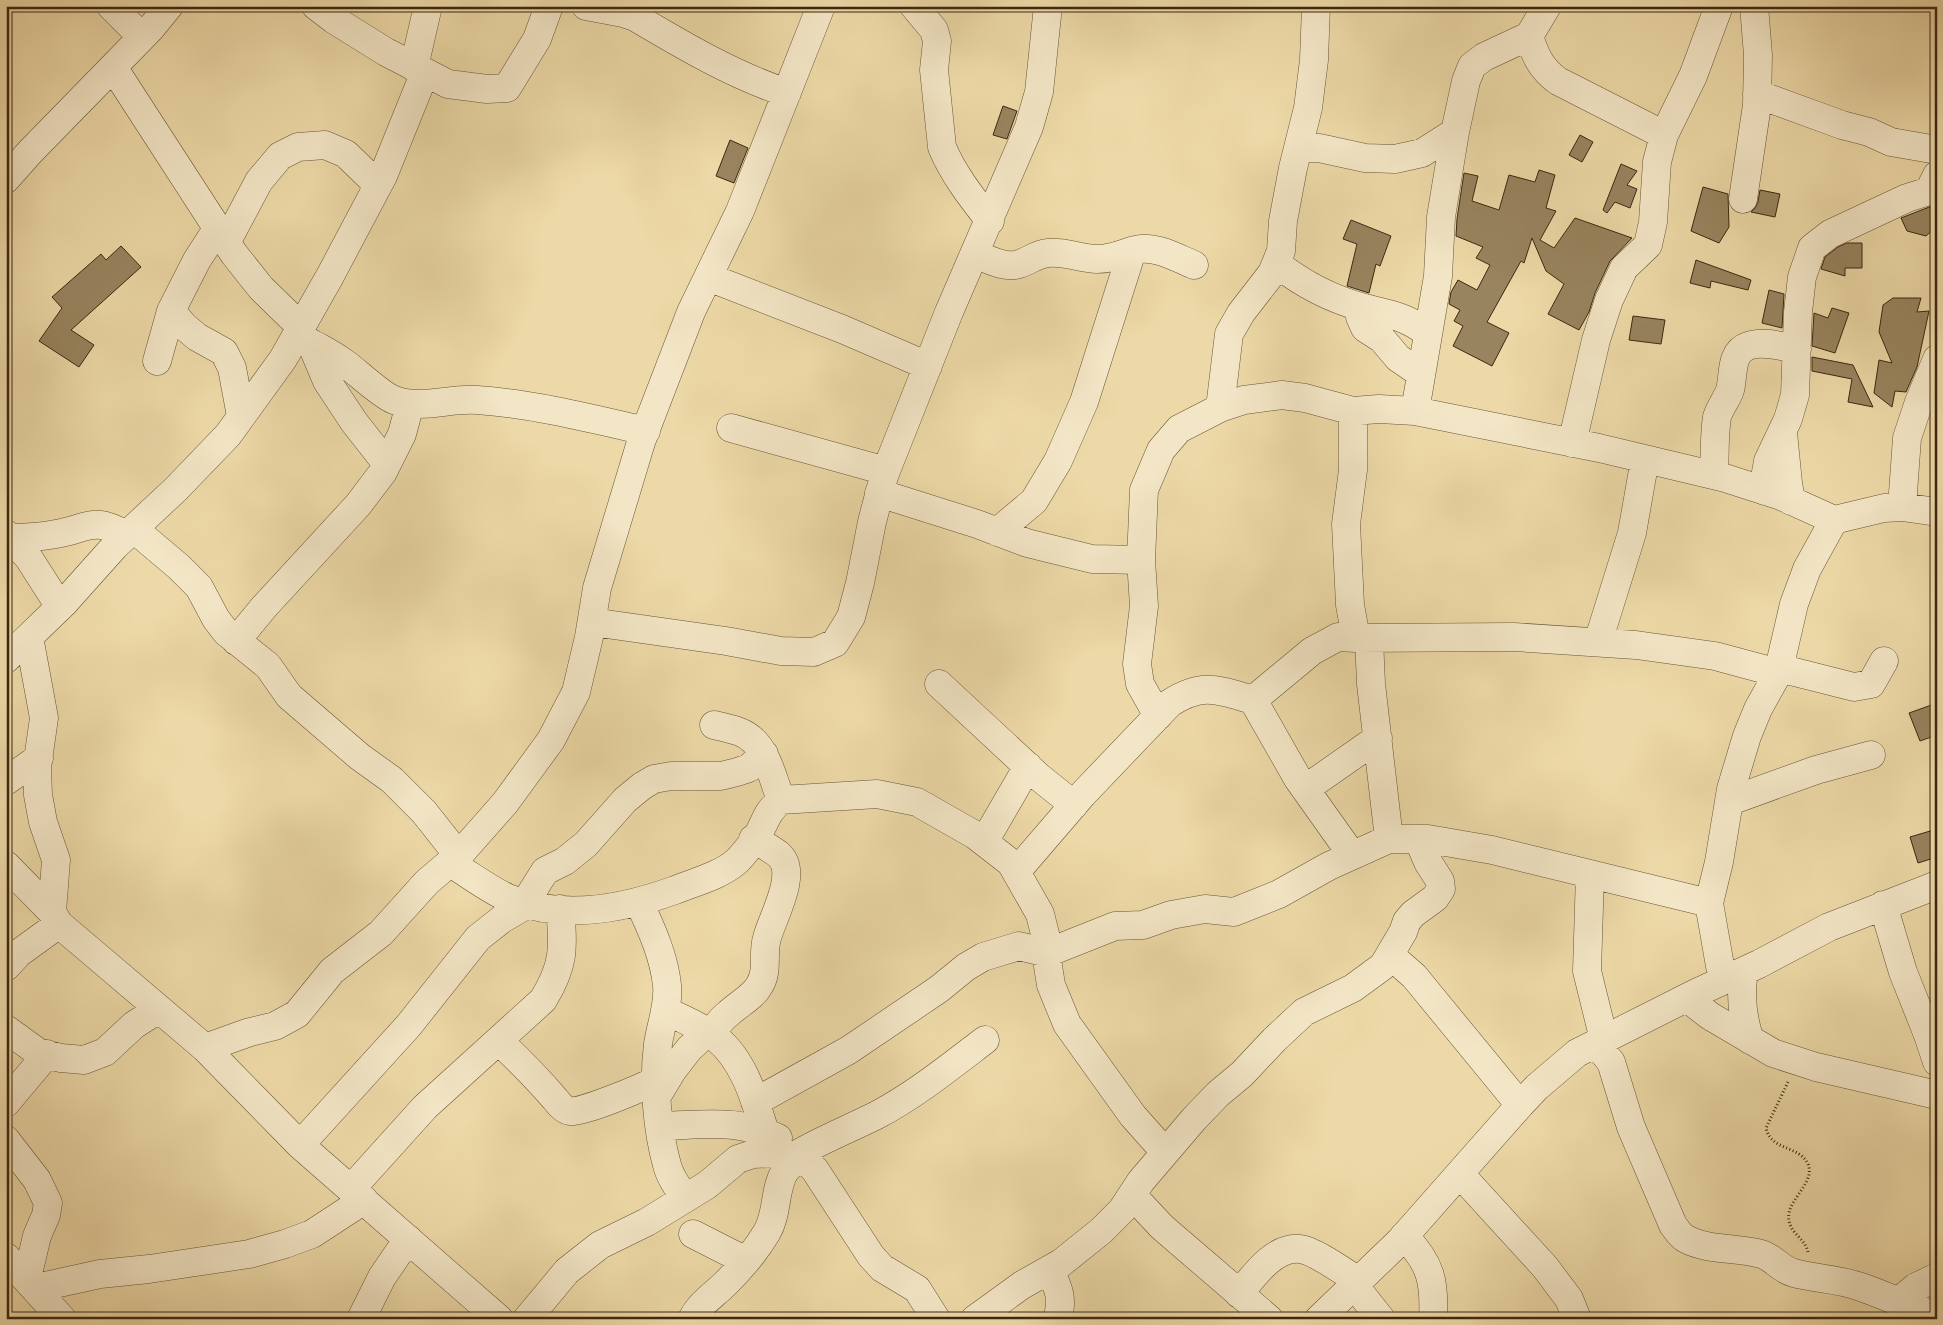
<svg xmlns="http://www.w3.org/2000/svg" width="1943" height="1325" viewBox="0 0 1943 1325" font-family="'Old Standard TT',serif">
<style>
.building{fill:#98845f;stroke:#3c2712}
.lines{fill:none;stroke-linecap:round;stroke-linejoin:round}
.minor-casing{stroke:#685437;stroke-width:29}
.path{stroke:#3c2712;stroke-width:3;stroke-dasharray:1 2.5;stroke-linecap:butt}
.minor{stroke:#f3e6c6;stroke-width:28}
</style>
<rect width="100%" height="100%" fill="#edd9a7"/>
<filter id="stains"><feTurbulence type="fractalNoise" baseFrequency=".004" numOctaves="4"/><feColorMatrix values="0 0 0 0 .2 0 0 0 0 .09 0 0 0 0 .02 0 0 0 .5 -.17"/></filter>
<radialGradient id="worn" r=".72"><stop offset=".6" stop-color="#630" stop-opacity="0"/><stop offset="1" stop-color="#630" stop-opacity=".3"/></radialGradient>
<path class="building" d="M1003,106L1017,111L1007,139L993,135Z
M1580,135L1593,142L1582,162L1569,155Z
M730,140L748,148L734,183L716,176Z
M1621,164L1637,171L1627,185L1637,189L1630,208L1615,202L1607,213L1603,210Z
M1539,170L1555,175L1546,208L1556,211L1540,240L1554,248L1575,218L1632,238L1610,261L1595,293L1589,312L1579,330L1548,314L1564,284L1546,271L1532,238L1524,263L1521,261L1487,322L1509,333L1492,366L1453,346L1463,326L1454,321L1460,310L1449,304L1451,292L1458,280L1477,290L1490,265L1476,258L1483,247L1456,236L1457,219L1464,173L1478,176L1472,201L1499,210L1509,175L1535,182Z
M1703,187L1728,194L1729,227L1719,243L1691,231Z
M1760,190L1780,194L1775,217L1751,212L1755,208L1758,202Z
M1937,204V226L1926,236L1907,231L1901,218Z
M1351,220L1391,236L1380,266L1376,264L1369,293L1347,286L1357,244L1343,239Z
M1847,243H1862V268H1845V276L1821,269L1825,257L1838,247Z
M121,246L141,267L71,330L94,345L79,367L39,341L62,308L52,297L101,254L106,260Z
M1696,260L1751,280L1748,290L1711,281L1710,288L1690,283Z
M1769,290L1784,294L1782,328L1762,323Z
M1893,298H1921L1917,312L1929,311L1917,367L1906,392L1895,391L1892,407L1874,393L1879,360L1892,363L1879,332L1883,305Z
M1832,308L1849,313L1835,353L1812,346L1814,313L1828,318Z
M1633,316L1665,320L1661,344L1629,340Z
M1812,357L1853,365L1873,407L1848,402L1852,379L1812,371Z
M1937,703V735L1920,741L1909,713Z
M1937,829V857L1918,863L1910,837Z"/>
<g class="lines">
<defs>
<path id="minor" d="M111,6L142,37
M316,6L333,19L386,52L448,84L487,89L507,88L537,39L549,6
M586,6L623,13L635,17C684,46 733,75 787,93
M914,6L934,30L937,41L934,70L942,147C953,174 972,198 990,221
M1529,36C1535,55 1541,69 1558,81L1664,135
M113,67L234,254L261,288L301,327
M414,67L428,6
M1757,94L1842,125L1869,132L1891,142L1937,150
M1298,148H1319L1365,158L1395,159L1422,153L1455,132
M6,179L30,152L151,28L169,6
M1743,199L1757,105L1758,55L1754,6
M226,243L259,181L280,156L298,147L325,145L346,154L378,185
M975,254C987,259 1006,269 1019,264C1029,261 1037,254 1048,253C1065,251 1081,259 1097,259C1113,259 1121,254 1135,250C1155,245 1175,257 1194,265
M1276,263C1301,283 1329,298 1361,307C1389,315 1402,314 1428,333
M708,277L842,329L928,366
M1360,307V317L1365,328L1382,339L1398,358L1420,373
M171,311L184,326L197,337L224,352L232,368L241,416
M296,336C313,344 330,352 346,364C358,373 381,395 394,400C422,410 449,398 477,400C534,404 590,418 646,431
M311,343L327,381L354,422L387,464
M157,361L171,311L197,260L217,229
M1220,408L1229,334L1241,313L1272,273L1281,251L1283,221L1293,168L1308,108L1314,60L1316,6
M1353,411V470L1346,524L1350,605L1356,638
M1415,411L1438,276L1441,217L1455,132L1466,81L1472,66L1484,57L1529,36L1547,6
M731,428L886,471
M1783,433L1788,483L1791,501
M1572,443L1596,340L1609,300L1624,268L1648,245L1653,222L1657,162L1664,135L1693,76L1719,6
M1714,475C1715,456 1714,435 1717,417C1720,407 1727,399 1730,390C1734,375 1730,352 1748,346C1762,340 1783,347 1797,349
M1765,491V478L1768,461L1788,419L1795,395L1798,312L1802,277L1812,248L1830,234L1907,198L1929,191L1937,175
M879,493L977,524L1027,543L1092,559L1141,560
M1902,507L1907,438L1919,402L1937,359
M134,529L179,567L199,587L216,619L226,632L268,666L289,696L360,757L392,780L424,812L458,855
M997,532L1034,501L1058,461L1084,402L1132,251
M6,534L28,557L60,607
M9,538C25,538 40,537 56,534C89,528 93,516 126,535
M592,622L726,641L781,651L814,652L835,643L851,617L860,583L872,522L884,476L949,312L1029,127L1039,92L1048,6
M29,637L44,718L37,767L38,795L43,822L56,860L52,912
M1369,638L1371,684L1389,839
M236,641L264,607L358,505L383,472L402,434L410,404
M1598,642L1632,533L1645,459
M6,659L64,603L115,546L176,489L228,435L283,359L330,276L383,176L425,72
M1779,668L1854,687L1871,684L1884,661
M939,684L1039,777L1074,805
M1253,700L1312,651L1338,637L1356,638L1514,637L1636,645L1715,656L1778,673
M1158,716L1140,684L1137,664L1144,606L1141,560L1144,490L1161,450L1179,429L1220,408L1244,400L1282,395L1305,398L1353,411L1379,409L1415,411L1599,448L1725,478L1781,496L1834,520L1884,508L1902,507L1937,512
M714,725C723,727 732,729 740,732C766,742 772,777 781,800L877,794L917,802L975,835L1011,863L1040,914L1047,942L1048,966L1051,985L1067,1024L1133,1116L1165,1152
M6,781L39,758
M1305,789L1378,738
M1730,801L1816,770L1871,755
M984,842L1028,766
M450,863C469,874 488,889 508,898C562,921 623,909 675,890C695,882 720,876 737,861C743,855 757,838 760,831C767,817 768,811 781,800
M6,865L52,912L59,924L205,1048L300,1145L499,1319
M1016,872L1083,794L1170,703C1203,682 1218,690 1253,700L1298,779L1352,855
M1590,874L1587,971L1604,1040
M639,902C651,928 664,956 667,985C669,1005 661,1024 658,1044C653,1081 657,1129 667,1165C670,1177 678,1188 685,1198
M525,903L545,871L565,861L586,844L625,800L642,786L654,779L671,776H721L737,772L749,768L764,754
M1883,905L1903,972L1928,1035L1937,1062
M1390,955L1414,976L1520,1105
M6,967L19,953L59,924
M1744,971C1740,995 1742,1017 1750,1040
M1725,980L1720,966L1709,903L1719,862L1731,789L1747,736L1758,709L1778,673L1794,604L1807,569L1834,520
M1687,998L1710,1016L1773,1053L1816,1067L1937,1095
M666,1011C683,1019 701,1026 716,1038C744,1060 755,1100 765,1132
M6,1029L39,1053L61,1058L84,1060L105,1052L134,1025L159,1009
M710,1034C716,1027 721,1019 728,1014C737,1005 753,997 759,986C769,971 762,954 767,938C772,918 799,873 779,855C772,849 762,844 753,839
M499,1041C519,1060 537,1078 555,1099C559,1104 564,1110 570,1111C583,1113 643,1087 657,1080
M1596,1044L1611,1062L1631,1127L1673,1225C1677,1230 1680,1236 1686,1239C1709,1251 1737,1247 1761,1254C1773,1257 1781,1270 1794,1273C1816,1279 1839,1279 1861,1287C1887,1296 1911,1308 1937,1316
M205,1048L250,1032L275,1026L297,1014L332,971L381,933L427,882L460,854L505,803L551,740L576,692L589,637L597,588L641,442L691,312L740,211L821,6
M657,1096L672,1071L689,1049L707,1032
M755,1102L849,1050L939,989L966,967L983,957L1019,946L1047,953L1115,926L1143,925L1171,915L1205,909L1234,912L1279,894L1329,866L1389,839H1428L1492,850L1709,903
M6,1103L47,1054
M660,1126C704,1125 737,1118 778,1138
M6,1140L37,1180L48,1203L46,1215L37,1236L27,1278
M300,1145L409,1025L478,938L502,919L528,904
M794,1156C821,1140 849,1129 877,1115C915,1095 951,1066 985,1040
M1460,1174L1545,1267L1569,1299L1577,1319
M351,1189L425,1107L543,1000C564,966 564,948 560,909
M1132,1195L1162,1227L1269,1319
M693,1234L746,1261
M1404,1236C1431,1263 1435,1282 1433,1319
M6,1257L62,1319
M1050,1270C1058,1287 1064,1300 1057,1319
M1354,1285L1381,1319
M36,1288L100,1274L149,1269L249,1254L285,1244L312,1234L364,1200
M1239,1294C1253,1277 1274,1246 1300,1249C1313,1250 1346,1273 1358,1281
M1898,1302L1916,1287L1937,1277
M361,1319L382,1277L408,1239
M527,1319L567,1271L600,1245L647,1222L707,1185L738,1159L753,1154L779,1153L805,1160L815,1170L871,1256L882,1268L917,1289L936,1319
M692,1319C700,1303 714,1295 726,1283C741,1268 756,1251 767,1232C778,1213 774,1189 785,1171C789,1166 795,1162 799,1158
M975,1319L1022,1285L1061,1263L1101,1231L1122,1210L1141,1181L1194,1119L1218,1094L1242,1074L1274,1040L1304,1012L1353,988L1383,966L1403,932L1407,921L1413,914L1435,898L1441,889L1440,881L1428,862L1418,839
M1319,1319L1400,1241L1520,1105L1537,1087L1577,1053L1694,994L1759,964L1829,927L1937,885"/>
</defs>
<use href="#minor" class="minor-casing"/>
<path class="path" d="M1788,1082L1766,1128C1771,1151 1799,1145 1808,1164C1815,1181 1792,1197 1789,1213C1786,1233 1806,1237 1808,1253"/>
<use href="#minor" class="minor"/>
</g>
<rect width="1943" height="1325" fill="none" stroke="#edd9a7" stroke-width="25"/>
<rect x="8" y="8" width="1928" height="1310" fill="none" stroke="#3c2712" stroke-width="2.5"/>
<rect x="12" y="12" width="1918" height="1300" fill="none" stroke="#3c2712"/>
<rect width="100%" height="100%" filter="url(#stains)"/>
<rect width="100%" height="100%" fill="url(#worn)"/>
</svg>
